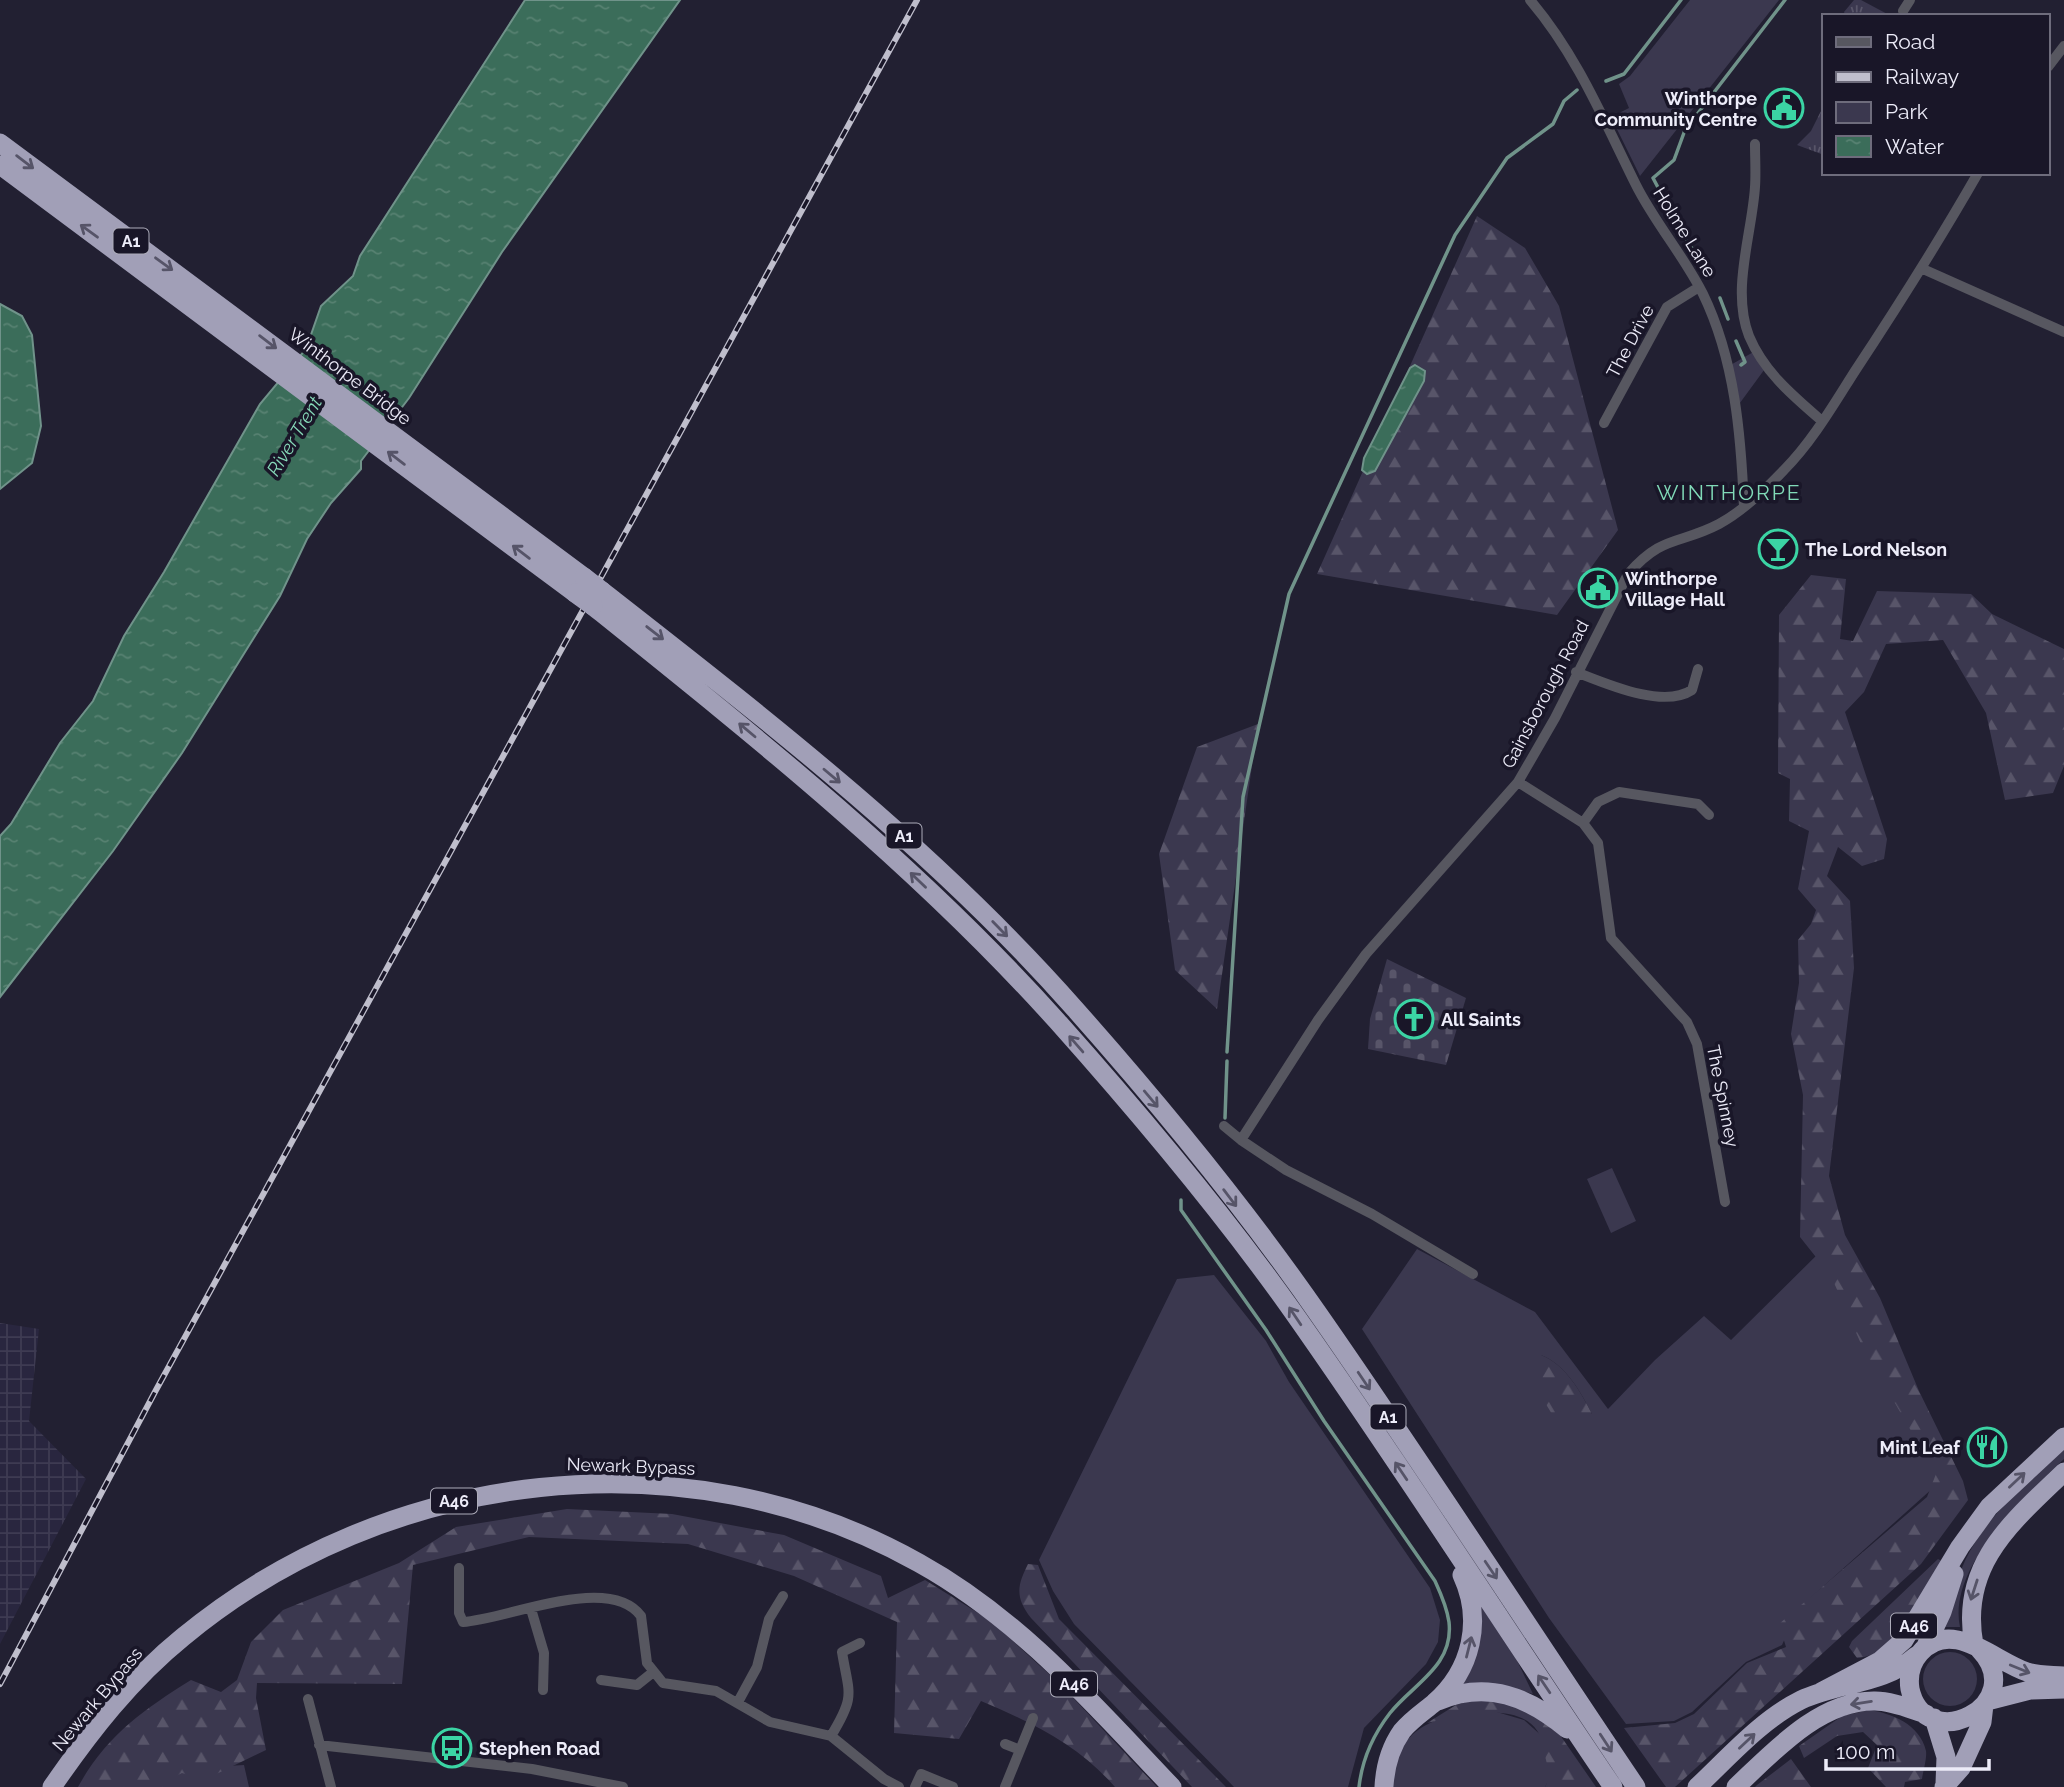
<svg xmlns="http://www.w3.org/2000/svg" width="2064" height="1787" viewBox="0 0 2064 1787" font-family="Raleway,sans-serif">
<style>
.industrial{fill:url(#industrial-grid)}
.green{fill:#3b384f;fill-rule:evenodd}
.forest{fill:url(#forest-firs)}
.cemetery{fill:url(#cemetery-stones)}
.park{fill:url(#park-tufts)}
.water{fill:url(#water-ripples);stroke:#70938a;stroke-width:2}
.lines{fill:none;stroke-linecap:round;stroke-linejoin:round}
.stream{stroke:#70938a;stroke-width:3.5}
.street{stroke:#575760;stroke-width:10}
.highway{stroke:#a19fb7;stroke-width:19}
.rail-casing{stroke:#bfbecc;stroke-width:6}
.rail{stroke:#191628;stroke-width:3.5;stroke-dasharray:10;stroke-linecap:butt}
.highway-bridge{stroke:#a19fb7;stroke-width:19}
.oneway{stroke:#565468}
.labels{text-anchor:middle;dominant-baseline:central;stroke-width:7;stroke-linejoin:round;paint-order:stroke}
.shield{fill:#191628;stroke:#adacba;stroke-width:2}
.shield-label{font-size:16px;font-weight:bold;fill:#edecf9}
.poi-label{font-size:18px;font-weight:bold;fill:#edecf9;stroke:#191628;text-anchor:start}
.street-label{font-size:18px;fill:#edecf9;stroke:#191628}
.water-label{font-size:19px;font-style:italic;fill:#86d8b8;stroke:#191628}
.quarter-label{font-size:21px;letter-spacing:2px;fill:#81dab8;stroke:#191628}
</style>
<defs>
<pattern id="industrial-grid" width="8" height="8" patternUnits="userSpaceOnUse" patternTransform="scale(1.75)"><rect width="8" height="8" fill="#29263f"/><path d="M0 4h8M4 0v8" fill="none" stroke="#3e3b52"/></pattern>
<pattern id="forest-firs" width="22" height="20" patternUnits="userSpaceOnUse" patternTransform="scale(1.75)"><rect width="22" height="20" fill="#3b384f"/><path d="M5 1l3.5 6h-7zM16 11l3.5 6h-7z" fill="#585569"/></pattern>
<pattern id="cemetery-stones" width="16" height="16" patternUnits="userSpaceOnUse" patternTransform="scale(1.75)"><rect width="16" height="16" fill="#3b384f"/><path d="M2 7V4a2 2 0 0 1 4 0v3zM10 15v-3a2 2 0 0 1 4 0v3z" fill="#585569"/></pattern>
<pattern id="park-tufts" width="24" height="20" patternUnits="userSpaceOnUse" patternTransform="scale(1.75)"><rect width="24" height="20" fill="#3b384f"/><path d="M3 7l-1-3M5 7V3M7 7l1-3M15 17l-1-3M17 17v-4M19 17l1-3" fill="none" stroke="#585569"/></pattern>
<pattern id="water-ripples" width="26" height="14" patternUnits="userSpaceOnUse" patternTransform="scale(1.75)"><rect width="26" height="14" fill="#3b6d5a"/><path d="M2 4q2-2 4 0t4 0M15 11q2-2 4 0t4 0" fill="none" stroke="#588272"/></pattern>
</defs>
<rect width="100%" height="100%" fill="#222032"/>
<path class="industrial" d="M0,1323L39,1329L29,1421L86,1479L0,1644Z"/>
<path class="green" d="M1690,0H1779L1640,176L1611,117L1629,108L1619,84L1630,76Z
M1757,350L1767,366L1737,407L1727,367Z
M1612,1168L1636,1221L1611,1233L1587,1179Z
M1828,1244L1943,1479L1798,1609L1782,1645L1746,1662L1692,1712L1674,1721L1626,1724L1549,1618L1362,1329L1417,1249L1535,1312L1608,1409L1655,1360L1704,1316L1731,1340ZM1541,1355C1565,1364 1581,1392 1592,1414H1575Z
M1214,1275L1266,1341L1289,1382L1430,1588L1440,1620L1438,1642L1426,1664L1364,1728L1348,1787H1234L1074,1624L1053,1591L1039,1560L1177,1279Z
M2064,1447V1459C2025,1496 1947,1567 1960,1627H1943C1951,1602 1957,1574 1970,1551C1993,1510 2031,1479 2064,1447Z
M1478,1600L1514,1654L1533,1694L1509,1687L1453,1691Z
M1923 1679a27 27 0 1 1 54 0a27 27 0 1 1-54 0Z
M1490,1710L1524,1720L1543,1737L1550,1777L1545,1787H1394C1391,1727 1441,1713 1490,1710Z
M244,1765L249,1787H161L176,1769Z"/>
<path class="forest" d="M1477,216L1525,248L1559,306L1618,530L1557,615L1317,574Z
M1811,575L1846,579L1840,639L1853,641L1877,591L1971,594L1992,614L2064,649V766L2053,793L2005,800L1986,713L1943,640L1886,644L1864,692L1845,712L1887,839L1884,859L1862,866L1838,847L1827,876L1850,901L1854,968L1829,1176L1845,1235L1880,1298L1919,1391L1963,1481L1968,1500L1921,1564L1675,1787H1666L1624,1728L1675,1723L1694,1714L1747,1663L1786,1647L1779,1624L1927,1497L1936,1474L1862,1346L1831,1276L1800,1237L1803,1095L1791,1034L1799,983L1798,940L1811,924L1816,910L1798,889L1809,831L1789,821L1790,779L1778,773L1779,615Z
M1258,724L1217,1009L1175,970L1159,854L1197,747Z
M1541,1355C1565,1364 1581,1392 1592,1414L1555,1419L1525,1370Z
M567,1509L672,1514L784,1535L881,1576L888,1598L925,1580L991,1621L1062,1686L1157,1787H1115C1079,1745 1031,1722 981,1701L959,1739L894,1733L897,1622L794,1576L688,1544L529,1537L413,1565L402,1684L257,1683L256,1698L266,1750L204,1780L182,1773L170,1779L165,1787H78C106,1736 143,1710 191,1680L221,1692L237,1680L251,1642L283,1610L399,1563L456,1527Z
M1938,1559L1945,1563C1923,1598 1903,1654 1857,1658L1849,1647L1852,1641Z
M1028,1564L1038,1565L1059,1619L1226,1787H1192L1031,1618C1015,1597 1017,1586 1028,1564Z
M1473,1700L1517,1702L1560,1735L1596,1787H1545C1552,1773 1546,1764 1544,1750C1537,1695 1462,1714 1427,1723L1456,1705Z
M1869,1710C1891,1713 1920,1724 1926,1751C1927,1759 1923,1771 1922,1779L1905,1782L1904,1787H1886L1868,1768L1877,1745L1863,1732L1837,1736L1804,1758L1799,1746L1842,1716Z
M1791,1759L1811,1787H1755L1757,1785Z"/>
<path class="cemetery" d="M1387,959L1466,998L1446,1065L1368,1049L1370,1019Z"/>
<path class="park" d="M1854,0H1861L1891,16H1846L1844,12Z
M1824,105V155L1797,145L1811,131Z"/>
<path class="water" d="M525,0H680L502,252L409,398L361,461V469L331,503L307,539L280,596L182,753L113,851L0,997V836L11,824L60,743L93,701L124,636L164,572L260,404L306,349L321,306L353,276L360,256Z
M0,304L22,316L32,335L41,426L32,463L0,489Z
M1415,365L1425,371L1424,381L1375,471L1367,474L1362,470L1364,458L1410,368Z"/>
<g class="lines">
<path class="stream" d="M1606,81L1624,74L1681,0
M1662,195L1653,178L1674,160L1685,130L1785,0
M1665,201L1705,272
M1720,298L1728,319
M1736,341L1745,362L1741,365
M1227,1052L1243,797L1289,594L1455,235L1507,158L1553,124L1564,101L1577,90
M1225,1118L1227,1061
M1181,1200V1210L1266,1330L1324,1421L1435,1581C1441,1594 1447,1608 1449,1622C1454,1666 1413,1684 1390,1713C1373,1735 1362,1760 1359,1787"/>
<path class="street" d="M1530,0C1577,55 1604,121 1636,185C1655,223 1684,256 1703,294C1735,360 1741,435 1744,507
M1903,11L1910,0
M2048,67L2064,46
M1755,144C1755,158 1756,173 1755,187C1752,234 1731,290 1749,336C1764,372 1793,396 1822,421
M1923,269L2064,332
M1604,423L1667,307L1699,287
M1576,672C1607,684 1663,709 1692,690L1698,669
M1518,782L1583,823L1598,843L1611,938L1687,1022L1697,1044L1725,1202
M1583,823L1598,802L1619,792L1698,804L1709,815
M1224,1126L1241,1140L1318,1020L1366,954L1518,782L1555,718L1628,574C1663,534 1679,545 1719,524C1743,511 1765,490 1784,470C1812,442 1834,404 1855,371C1898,306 1939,241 1978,173
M1241,1140L1286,1170L1372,1214L1473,1274
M459,1568V1613L463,1622C508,1619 609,1573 641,1616L647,1663L663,1683L716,1691L770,1722L831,1736L884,1779L899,1787
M531,1609L544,1653L543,1690
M601,1680L637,1685L652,1673
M308,1699L331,1787
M738,1702L757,1667L769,1619L783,1596
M831,1736C856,1695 849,1695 842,1652L860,1643
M1005,1744L1020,1750
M319,1745L532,1769L623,1787
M915,1787L921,1774L953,1787
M1005,1787L1033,1718"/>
<path class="highway" d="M0,143L584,577
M0,165L575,593
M602,591C767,720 935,850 1075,1009C1161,1106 1245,1208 1319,1315C1427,1470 1530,1630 1636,1787
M593,606C755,736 918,866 1057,1021C1139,1113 1220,1209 1291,1309C1402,1466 1505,1628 1613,1787
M1974,1645C1959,1565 2011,1523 2064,1472
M1925,1648L1942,1612L1954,1574
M1979,1649C2032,1704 1925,1758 1910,1689C1908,1676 1911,1663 1920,1653C1951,1617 1994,1661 2027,1672C2038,1676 2052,1675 2064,1676
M1821,1692L1880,1661L1904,1640L1960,1547L1989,1507L2064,1437
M1438,1701C1488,1680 1528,1697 1567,1729
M1987,1701L2030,1690L2064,1689
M1934,1718L1946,1757L1945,1784
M52,1787C90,1732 131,1679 183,1637C387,1468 686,1432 919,1563C1020,1619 1093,1704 1172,1787
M1384,1787C1385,1767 1390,1748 1402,1731C1411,1720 1423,1712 1434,1703C1472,1670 1483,1620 1462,1575
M1697,1787C1729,1757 1761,1720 1801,1700C1839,1682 1883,1685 1916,1656
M1736,1787C1773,1752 1820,1700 1875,1701C1892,1701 1910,1709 1926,1714
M1944,1787L1961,1768L1982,1722L1984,1705"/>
<defs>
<path id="rail" d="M0,1684L156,1390L917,0"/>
</defs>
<use href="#rail" class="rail-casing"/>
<use href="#rail" class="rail"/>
<path class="highway-bridge" d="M584,577L602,591
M575,593L593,606"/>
</g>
<defs><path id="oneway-shaft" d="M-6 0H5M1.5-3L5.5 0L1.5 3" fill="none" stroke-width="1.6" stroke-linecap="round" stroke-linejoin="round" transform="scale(1.75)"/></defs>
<g class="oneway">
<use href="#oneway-shaft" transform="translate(25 162) rotate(37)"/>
<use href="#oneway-shaft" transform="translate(89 231) rotate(-144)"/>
<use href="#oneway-shaft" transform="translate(164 264) rotate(36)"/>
<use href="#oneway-shaft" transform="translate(268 342) rotate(37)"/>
<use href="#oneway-shaft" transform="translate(396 458) rotate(-143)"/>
<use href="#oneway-shaft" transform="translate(521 552) rotate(-143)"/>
<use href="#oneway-shaft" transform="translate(655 633) rotate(38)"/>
<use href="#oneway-shaft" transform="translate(747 730) rotate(-140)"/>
<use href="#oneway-shaft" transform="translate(832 776) rotate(40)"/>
<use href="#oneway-shaft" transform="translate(918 880) rotate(-136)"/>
<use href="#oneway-shaft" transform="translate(1000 929) rotate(46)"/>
<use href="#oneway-shaft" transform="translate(1076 1044) rotate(-131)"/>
<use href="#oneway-shaft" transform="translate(1151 1099) rotate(50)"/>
<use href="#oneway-shaft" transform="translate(1230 1198) rotate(53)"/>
<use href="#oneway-shaft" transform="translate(1295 1316) rotate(-124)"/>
<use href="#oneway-shaft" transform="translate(1364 1381) rotate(56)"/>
<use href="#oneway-shaft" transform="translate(1401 1471) rotate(-124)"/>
<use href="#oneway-shaft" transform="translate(2017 1480) rotate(-43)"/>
<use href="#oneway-shaft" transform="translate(1491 1570) rotate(56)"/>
<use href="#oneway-shaft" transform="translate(1974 1590) rotate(108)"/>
<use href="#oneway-shaft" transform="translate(1469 1647) rotate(-76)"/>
<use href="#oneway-shaft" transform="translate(2020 1669) rotate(22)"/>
<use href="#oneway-shaft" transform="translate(1544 1684) rotate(-124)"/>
<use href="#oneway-shaft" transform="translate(1861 1703) rotate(171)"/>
<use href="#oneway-shaft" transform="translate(1747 1741) rotate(-43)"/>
<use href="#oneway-shaft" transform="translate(1606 1743) rotate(57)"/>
</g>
<defs>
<symbol id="civic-ring" viewBox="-11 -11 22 22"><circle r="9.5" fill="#191628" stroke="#3bd4a4" stroke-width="1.5"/><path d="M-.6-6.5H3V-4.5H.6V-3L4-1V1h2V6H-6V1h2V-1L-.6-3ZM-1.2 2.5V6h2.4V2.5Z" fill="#3bd4a4"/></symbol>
<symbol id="bar-ring" viewBox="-11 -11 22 22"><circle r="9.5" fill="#191628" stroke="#3bd4a4" stroke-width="1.5"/><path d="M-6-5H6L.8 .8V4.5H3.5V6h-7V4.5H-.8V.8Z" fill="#3bd4a4"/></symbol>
<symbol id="church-ring" viewBox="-11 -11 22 22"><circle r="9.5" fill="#191628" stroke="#3bd4a4" stroke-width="1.5"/><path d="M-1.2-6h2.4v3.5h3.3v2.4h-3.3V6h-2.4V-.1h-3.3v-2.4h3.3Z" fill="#3bd4a4"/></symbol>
<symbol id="restaurant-ring" viewBox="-11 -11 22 22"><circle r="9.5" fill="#191628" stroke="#3bd4a4" stroke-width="1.5"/><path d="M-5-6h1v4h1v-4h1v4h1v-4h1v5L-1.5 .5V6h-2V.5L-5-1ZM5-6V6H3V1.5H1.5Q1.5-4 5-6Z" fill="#3bd4a4"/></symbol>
<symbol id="bus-ring" viewBox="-11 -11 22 22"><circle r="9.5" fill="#191628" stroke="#3bd4a4" stroke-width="1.5"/><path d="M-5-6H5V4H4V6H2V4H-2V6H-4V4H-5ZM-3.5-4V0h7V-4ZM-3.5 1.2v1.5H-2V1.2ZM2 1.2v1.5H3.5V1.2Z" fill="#3bd4a4"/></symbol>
</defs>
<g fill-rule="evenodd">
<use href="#civic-ring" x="1762" y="86" width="44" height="44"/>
<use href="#bar-ring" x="1756" y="527" width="44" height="44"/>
<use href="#civic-ring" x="1576" y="566" width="44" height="44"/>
<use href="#church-ring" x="1392" y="997" width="44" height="44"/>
<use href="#restaurant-ring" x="1965" y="1425" width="44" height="44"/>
<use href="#bus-ring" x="430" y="1726" width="44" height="44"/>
</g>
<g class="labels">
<g class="shield">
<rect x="113.5" y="228.5" width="35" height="25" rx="5"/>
<rect x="886.5" y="823.5" width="35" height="25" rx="5"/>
<rect x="1370.5" y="1404.5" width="35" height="25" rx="5"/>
<rect x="431" y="1488.5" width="46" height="25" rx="5"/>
<rect x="1891" y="1613.5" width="46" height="25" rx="5"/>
<rect x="1051" y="1671.5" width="46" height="25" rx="5"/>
</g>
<g class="shield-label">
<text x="131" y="241">A1</text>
<text x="904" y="836">A1</text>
<text x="1388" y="1417">A1</text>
<text x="454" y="1501">A46</text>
<text x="1914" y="1626">A46</text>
<text x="1074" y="1684">A46</text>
</g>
<g class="poi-label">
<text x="1757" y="98" text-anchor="end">Winthorpe<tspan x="1757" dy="21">Community Centre</tspan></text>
<text x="1805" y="549">The Lord Nelson</text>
<text x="1625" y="578">Winthorpe<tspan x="1625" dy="21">Village Hall</tspan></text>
<text x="1441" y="1019">All Saints</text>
<text x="1960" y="1447" text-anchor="end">Mint Leaf</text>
<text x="479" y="1748">Stephen Road</text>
</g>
<g class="street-label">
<text transform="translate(1685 232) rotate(58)">Holme Lane</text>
<text transform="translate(1630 341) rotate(-62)">The Drive</text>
<text transform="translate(350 376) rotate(37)">Winthorpe Bridge</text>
<text transform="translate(1545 694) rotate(-62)">Gainsborough Road</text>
<text transform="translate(1723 1096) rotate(79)">The Spinney</text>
<text transform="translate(631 1466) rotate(2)">Newark Bypass</text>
<text transform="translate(97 1699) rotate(-50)">Newark Bypass</text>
</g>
<g class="water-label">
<text transform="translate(294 436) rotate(-59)">River Trent</text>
</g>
<g class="quarter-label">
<text x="1729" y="492">WINTHORPE</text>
</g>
</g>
<rect x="1822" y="14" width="228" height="161" fill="#191628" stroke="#6e6c7c" stroke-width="2"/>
<rect x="1836" y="37" width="35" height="10" fill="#575760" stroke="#6e6c7c" stroke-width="2"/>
<text x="1885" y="49" font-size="21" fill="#edecf9">Road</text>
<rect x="1836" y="72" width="35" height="10" fill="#bfbecc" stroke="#6e6c7c" stroke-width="2"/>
<text x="1885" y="84" font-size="21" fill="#edecf9">Railway</text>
<rect x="1836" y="102" width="35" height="21" fill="#3b384f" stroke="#6e6c7c" stroke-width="2"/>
<text x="1885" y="119" font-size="21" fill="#edecf9">Park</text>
<rect x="1836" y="136" width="35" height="21" fill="url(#water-ripples)" stroke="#6e6c7c" stroke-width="2"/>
<text x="1885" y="154" font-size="21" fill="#edecf9">Water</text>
<path d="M1826 1759v10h163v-10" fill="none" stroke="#edecf9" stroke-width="3.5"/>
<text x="1836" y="1759" font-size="21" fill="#edecf9" stroke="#191628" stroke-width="5" paint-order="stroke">100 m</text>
</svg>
